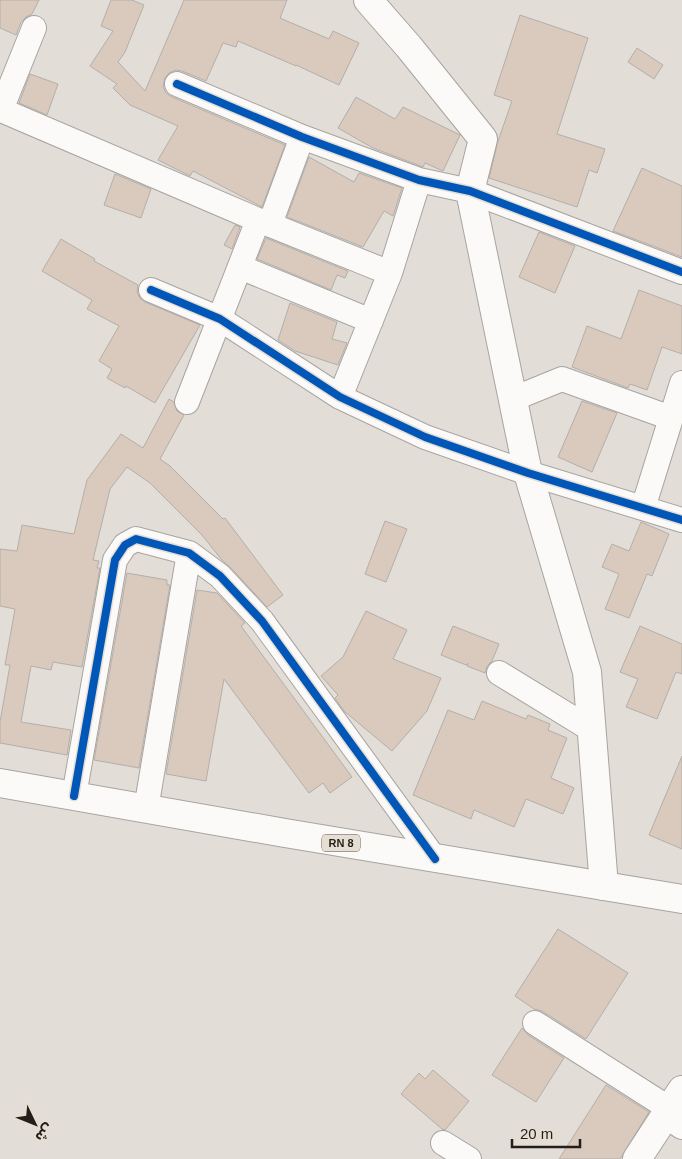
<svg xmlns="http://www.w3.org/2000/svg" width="682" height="1159" viewBox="0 0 682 1159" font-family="Helvetica,'Noto Sans Arabic',sans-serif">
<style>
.building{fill:#dac9bd;stroke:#b3afaa}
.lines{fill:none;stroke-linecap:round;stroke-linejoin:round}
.street-casing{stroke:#a8a49f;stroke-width:26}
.secondary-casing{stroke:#a8a49f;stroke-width:30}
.primary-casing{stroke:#a8a49f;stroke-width:30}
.street{stroke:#fbfaf9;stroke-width:24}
.secondary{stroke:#fbfaf9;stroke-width:28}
.primary{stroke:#fbfaf9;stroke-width:28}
.cycleway-casing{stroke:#e6ded3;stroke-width:11}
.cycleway{stroke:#0057b8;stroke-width:8}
.labels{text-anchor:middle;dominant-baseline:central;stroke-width:4;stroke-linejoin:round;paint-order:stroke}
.shield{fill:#e6ded3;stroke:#5d5852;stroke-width:1}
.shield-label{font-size:11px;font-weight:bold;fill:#221f1b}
</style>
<rect width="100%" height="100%" fill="#e2ddd7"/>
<path class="building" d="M0,0H39L32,14L26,17L21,22L16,35L0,28Z
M111,0H132L144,5L125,52L118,62L145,91L184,0H287L280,18L329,39L333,31L359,43L339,85L296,65V66L238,41L236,47L223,43L206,81L182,71L176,70L169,73L165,78L163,86L166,93L172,97L285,145L262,207L193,171L190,176L158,160L178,126L130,105L113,88L117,84L90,66L113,31L101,26Z
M520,15L588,38L557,134L605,149L597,173L589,170L577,207L489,178L498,141L512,101L494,95Z
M637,48L663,65L654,79L628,62Z
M30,74L58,84L47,115L19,103Z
M356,97L395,119L403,107L460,135L443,171L425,163L423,167L373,148L338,128Z
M309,157L354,182L359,173L402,188L393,216L384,211L363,247L287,217Z
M642,168L682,186V257L613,231Z
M115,174L151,189L141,218L104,205Z
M235,225L240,227L232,249L224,245Z
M539,232L575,246L555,293L519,277Z
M266,238L348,271L345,278L337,275L331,290L257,259Z
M61,239L95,259L94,261L138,285L137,292L140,298L145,302L200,325L155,403L126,386L125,388L107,378L112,369L99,361L119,326L87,309L92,300L42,271Z
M639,290L682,306V354L662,347L647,390L630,384L628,388L572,367L587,326L621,339Z
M290,303L337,322L332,339L347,343L338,365L295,351L278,340Z
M169,399L174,402L177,411L184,415L160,459L170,466L223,519L225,518L283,595L267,607L230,567L221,559L202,535L150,483L127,467L110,489L93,560L99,561L97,568H100L82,667L53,662L51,670L31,666L21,722L71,730L67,755L0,743V722L10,665H5L15,609L0,606V549L17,551L22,525L74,534L87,480L121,434L143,448Z
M582,401L617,413L592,472L558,457Z
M385,521L407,529L386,582L365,574Z
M641,522L669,534L652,576L647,574L629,618L605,609L619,574L602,567L612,544L629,551Z
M127,573L167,580V585H170L139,768L94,760Z
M197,590L217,593L245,623L241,626L352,777L330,793L323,783L309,793L224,679L206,781L166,774Z
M366,611L407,630L393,659L441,678L427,711L392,751L344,711L335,698L338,695L321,676L343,657Z
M453,626L499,644L492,661L487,666L485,673L467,666L468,663L466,665L441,655Z
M640,626L682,644V674L676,672L657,719L626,707L638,679L620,672Z
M482,701L526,719L528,715L550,724L548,730L567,738L551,778L574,788L563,814L526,799L514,827L474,810L471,819L413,795L448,710L474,720Z
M682,756V849L649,835Z
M558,929L628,973L586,1039L542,1011L534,1009L515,996Z
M522,1028L528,1035L564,1058L536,1102L492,1075Z
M433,1070L469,1101L445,1130L442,1129L401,1094L419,1073L425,1079Z
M606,1085L649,1112L620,1159H559Z"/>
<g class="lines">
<defs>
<path id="street" d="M34,28L1,110L258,220L390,273
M177,84L302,137L419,180L470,191L682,272
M270,224L302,137
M240,267L371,321
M151,290L220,319L340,397L425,437L528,473L682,520
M340,397L390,273L419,180
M513,399L562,379L671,418
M187,402L258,220
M643,508L682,383
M499,673L592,730
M74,796L115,560L125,545L136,539L189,553L220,576L262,621L435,859
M146,809L189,553
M535,1023L670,1109
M665,1116L682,1127
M443,1143L469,1159"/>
<path id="secondary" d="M368,0L409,47L483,139L470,191L528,473L587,672L604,886
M637,1159L682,1090"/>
<path id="primary" d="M0,783L285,833L682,899"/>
</defs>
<use href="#street" class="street-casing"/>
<use href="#secondary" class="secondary-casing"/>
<use href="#primary" class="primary-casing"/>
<use href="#street" class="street"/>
<use href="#secondary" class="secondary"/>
<use href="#primary" class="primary"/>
<defs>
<path id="cycleway" d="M177,84L302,137L419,180L470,191L682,272
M151,290L220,319L340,397L425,437L528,473L682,520
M74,796L115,560L125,545L136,539L189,553L220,576L262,621L435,859"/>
</defs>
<use href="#cycleway" class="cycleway-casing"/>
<use href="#cycleway" class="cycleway"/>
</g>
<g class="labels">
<rect class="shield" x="322" y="834.5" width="38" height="17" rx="4"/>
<g class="shield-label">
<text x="341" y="843">RN 8</text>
</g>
</g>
<g transform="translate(35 1124) rotate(133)" stroke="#e6ded3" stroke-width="4" paint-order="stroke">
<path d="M0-4L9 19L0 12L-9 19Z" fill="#221f1b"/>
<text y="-8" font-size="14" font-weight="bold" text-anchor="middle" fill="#221f1b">ش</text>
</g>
<path d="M512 1139v8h68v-8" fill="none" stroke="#221f1b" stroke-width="2.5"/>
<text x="520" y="1139" font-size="15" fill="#221f1b" stroke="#e6ded3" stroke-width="4" paint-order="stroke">20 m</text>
</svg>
